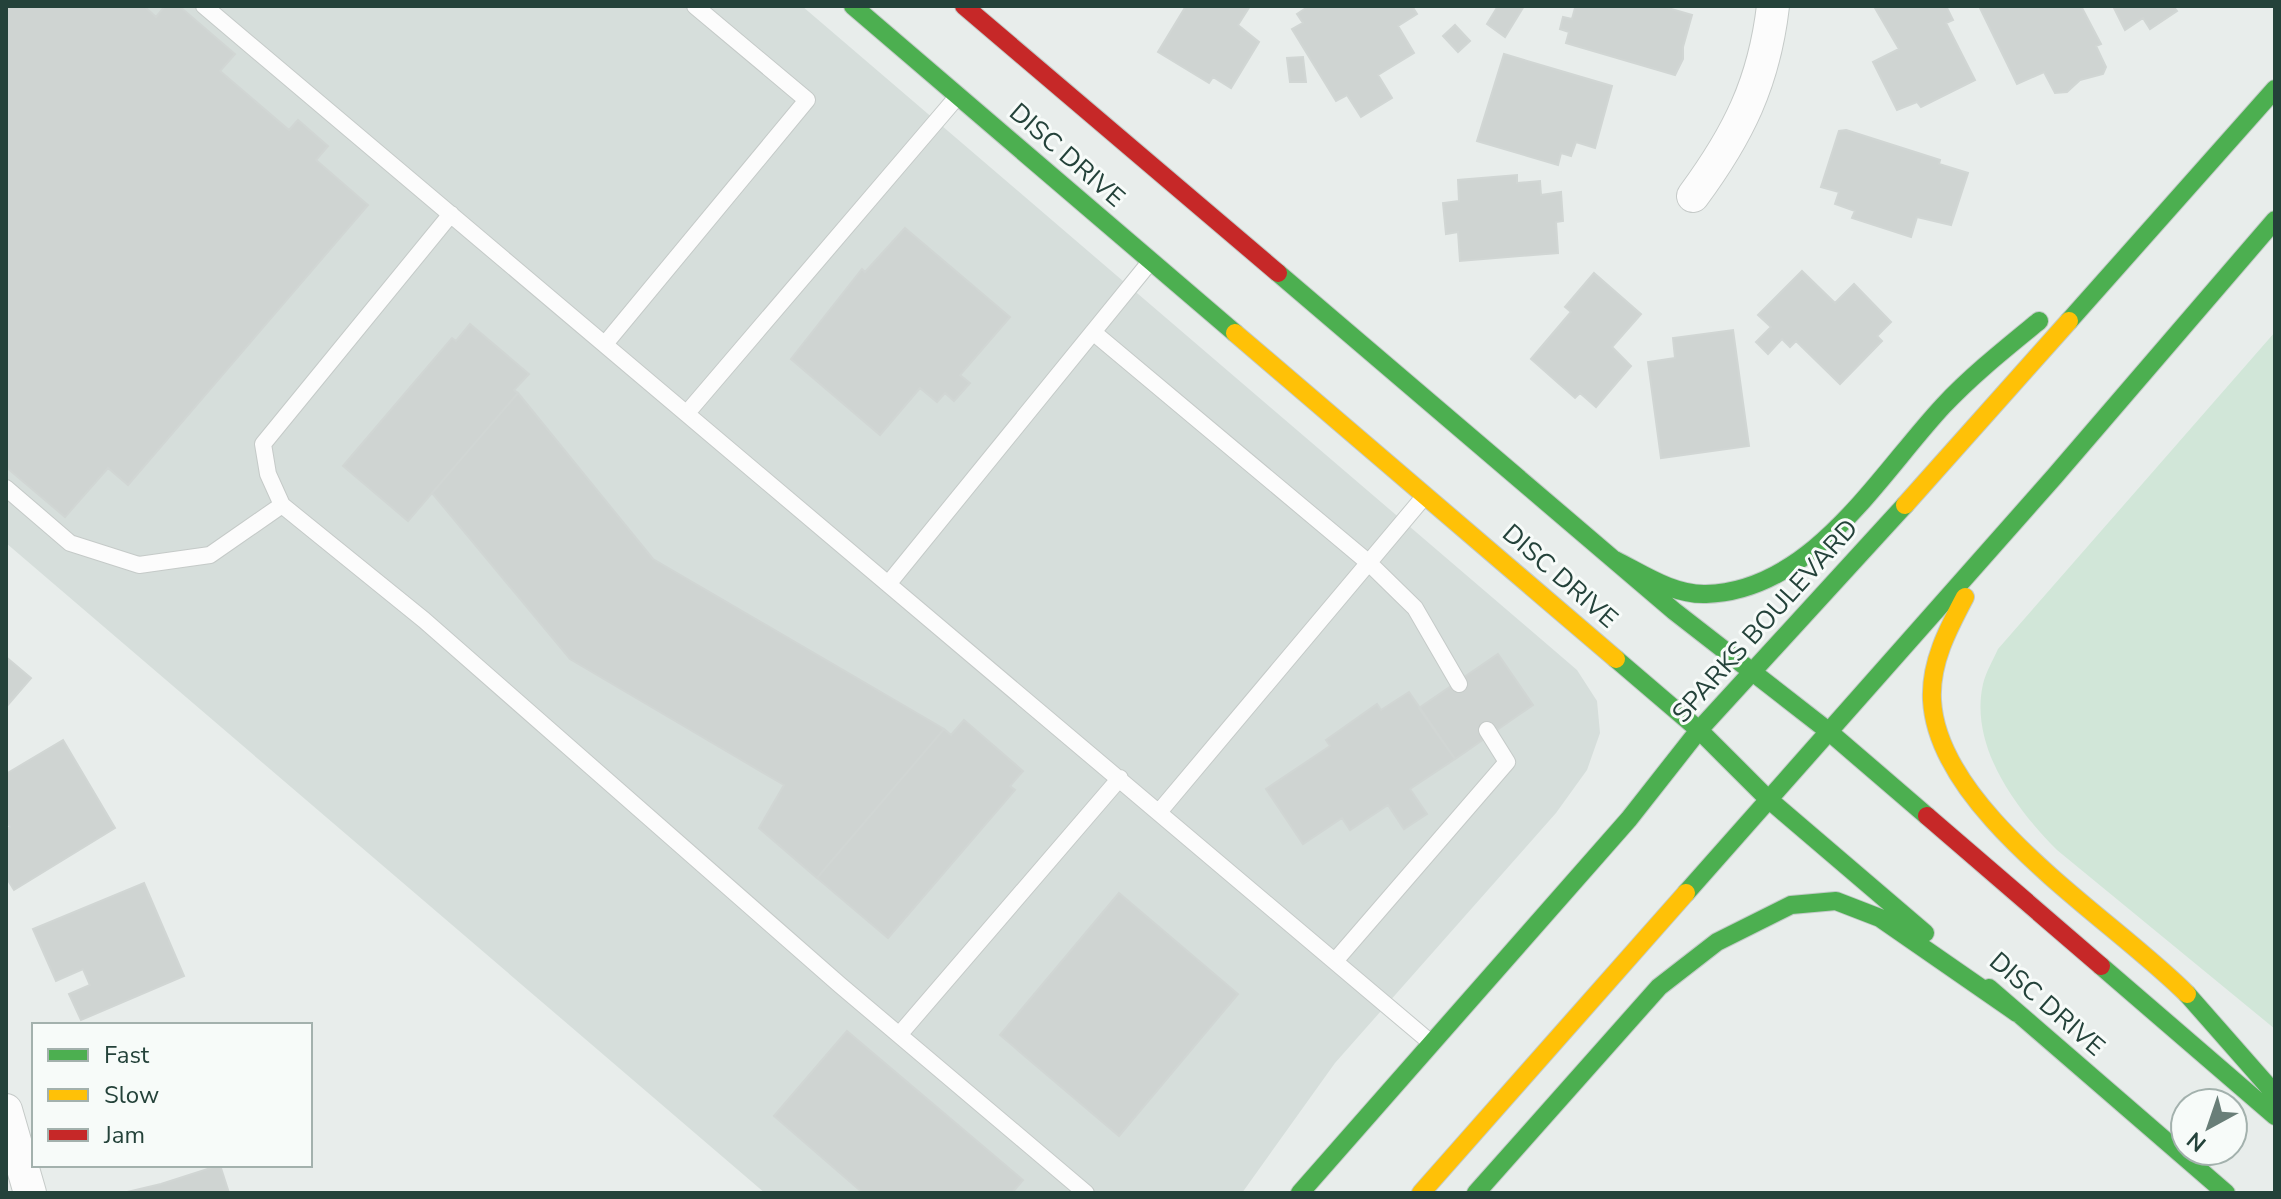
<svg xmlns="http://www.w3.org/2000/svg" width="2281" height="1199" viewBox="0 0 2281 1199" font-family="'Nunito Sans',sans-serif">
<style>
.built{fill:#d6dedb}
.green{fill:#d1e6d8}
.building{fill:#cfd4d2;stroke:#d1d6d4;stroke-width:2}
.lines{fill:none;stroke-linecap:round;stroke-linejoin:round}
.lane-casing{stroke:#c5cac8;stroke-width:18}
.street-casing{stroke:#c5cac8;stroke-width:34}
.fast-casing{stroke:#c3cbc8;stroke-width:20}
.slow-casing{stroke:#c3cbc8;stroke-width:20}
.jam-casing{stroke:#c3cbc8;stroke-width:20}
.lane{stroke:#fcfcfc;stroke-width:16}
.street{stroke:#fcfcfc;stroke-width:32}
.fast{stroke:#4caf50;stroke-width:18}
.slow{stroke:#ffc107;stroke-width:18}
.jam{stroke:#c62828;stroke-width:18}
.labels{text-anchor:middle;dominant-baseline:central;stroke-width:6;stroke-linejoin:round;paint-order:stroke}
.street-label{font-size:26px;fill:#24423a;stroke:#f7fbf9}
</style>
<rect width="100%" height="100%" fill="#e8edeb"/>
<path class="built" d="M6,6H802L1577,670L1597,701L1600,733L1587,770L1556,813L1335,1063L1242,1193H765L6,543Z"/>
<path class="green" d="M2275,332V1029L2057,850C2016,809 1969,746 1983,684C1986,672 1993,660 1998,649Z"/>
<path class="building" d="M6,6H144L156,17L165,6H179L235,54L220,71L289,130L298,120L328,146L316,160L368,205L128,485L108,468L65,517L6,467Z
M1186,6H1250L1238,25L1259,42L1231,88L1213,77L1209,83L1158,52Z
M1309,6H1412L1417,14L1398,26L1414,53L1378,75L1392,98L1361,117L1347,95L1336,101L1292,29L1303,23L1297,14Z
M1498,6H1524L1505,37L1487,24Z
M1580,6H1661L1692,15L1683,47V59L1675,75L1566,43L1569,32L1560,29L1563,17L1572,19L1575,8Z
M1880,6H1946L1953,20L1946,23L1975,80L1921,107L1917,102L1897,110L1873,62L1899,49L1875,8Z
M1979,6H2081L2101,44L2096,46L2106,67L2103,74L2080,80L2067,92L2055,93L2044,72L2017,84Z
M2113,6H2173L2177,11L2150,29L2143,18L2125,30Z
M1455,25L1470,41L1458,52L1443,36Z
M1504,54L1612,86L1595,148L1576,142L1571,156L1561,153L1558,165L1477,141Z
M1303,57L1306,82H1290L1287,58Z
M1846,130L1940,160L1939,164L1968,173L1951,225L1917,217L1911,237L1852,218L1855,211L1835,204L1839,192L1821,187L1839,131Z
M1517,175V183L1540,181L1541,195L1561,192L1563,221L1556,222L1558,253L1460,261L1458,232L1446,234L1443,203L1459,201L1458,180Z
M905,228L1010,317L960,375L970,383L954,401L945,393L937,402L920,388L880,435L791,359L862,269L865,272Z
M1802,271L1835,303L1854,284L1891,322L1877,336L1882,341L1840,384L1796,341L1790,347L1782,339L1768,354L1756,342L1771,327L1758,315Z
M1594,273L1641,314L1612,347L1631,366L1596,407L1580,393L1575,398L1531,359L1571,312L1565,307Z
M470,324L529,374L514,390L518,393L408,521L343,466L452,338L456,341Z
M1733,330L1749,446L1661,458L1648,362L1675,358L1673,338Z
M518,393L653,559L944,729L817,878L759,828L784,785L570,659L432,493Z
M1498,654L1533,705L1455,759L1419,708Z
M6,657L31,678L6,707Z
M1409,692L1455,759L1410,789L1427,814L1404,829L1388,805L1350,830L1342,818L1303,844L1266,789L1330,746L1326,740L1377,704L1381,710Z
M964,720L1023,771L1010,786L1015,790L888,938L817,878L944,729L951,735Z
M63,740L115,828L14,890L6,877V829L10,827L6,820V774Z
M144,883L184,976L81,1020L69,994L90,985L83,969L56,981L33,929Z
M1119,893L1238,994L1119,1136L1000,1035Z
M847,1031L1023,1180L1012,1193H863L774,1116Z
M220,1165L229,1193H123L161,1184Z"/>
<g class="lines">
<defs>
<path id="lane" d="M204,6L1430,1042
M451,214L263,444L268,474L282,505L424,620L840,985L1086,1193
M1093,332L1369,563L1415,608L1459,684
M605,344L807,100L695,6
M687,413L957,97
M6,488L70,543L139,565L210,555L282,505
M889,583L1150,262
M1159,812L1423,498
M1335,961L1507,762L1487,730
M899,1035L1120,778"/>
<path id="street" d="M1693,196C1738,135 1764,83 1773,6
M6,1110L30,1193"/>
<path id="fast" d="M853,6L1235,333
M1278,273L1674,611L1827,730L1927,816
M2069,321L2275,89
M1615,560C1643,574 1673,595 1706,594C1812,591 1878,476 1943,406C1972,375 2006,348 2039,321
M1616,659L1699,730L1767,798L1925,933
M1686,893L2054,477L2275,220
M2101,966L2275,1116
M1989,988L2226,1193
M2187,994L2275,1094
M1300,1193L1629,819L1699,730L1905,505
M1476,1193L1659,987L1717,942L1791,905L1836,901L1880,918L2017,1013"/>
<path id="slow" d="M1235,333L1616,659
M1905,505L2069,321
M1965,597C1948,629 1930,663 1932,700C1938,813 2112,918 2187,994
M1421,1193L1686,893"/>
<path id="jam" d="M964,6L1278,273
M1927,816L2101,966"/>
</defs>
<use href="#lane" class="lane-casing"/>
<use href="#street" class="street-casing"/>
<use href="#fast" class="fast-casing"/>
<use href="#slow" class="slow-casing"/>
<use href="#jam" class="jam-casing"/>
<use href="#lane" class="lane"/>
<use href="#street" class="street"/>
<use href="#fast" class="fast"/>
<use href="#slow" class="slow"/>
<use href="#jam" class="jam"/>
</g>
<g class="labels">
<g class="street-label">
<text transform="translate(1067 155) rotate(41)">DISC DRIVE</text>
<text transform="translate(1560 576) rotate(41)">DISC DRIVE</text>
<text transform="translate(1765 621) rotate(-48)">SPARKS BOULEVARD</text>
<text transform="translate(2047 1004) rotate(41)">DISC DRIVE</text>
</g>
</g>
<rect width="2281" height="1199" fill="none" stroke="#24423a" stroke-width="16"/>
<rect x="32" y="1023" width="280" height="144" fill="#f7fbf9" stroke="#a3b1ad" stroke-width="2"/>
<rect x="48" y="1049" width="40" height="12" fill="#4caf50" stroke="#a3b1ad" stroke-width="2"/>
<text x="104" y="1063" font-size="24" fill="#24423a">Fast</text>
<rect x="48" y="1089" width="40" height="12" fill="#ffc107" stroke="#a3b1ad" stroke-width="2"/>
<text x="104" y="1103" font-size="24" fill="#24423a">Slow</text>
<rect x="48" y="1129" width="40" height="12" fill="#c62828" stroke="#a3b1ad" stroke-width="2"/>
<text x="104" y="1143" font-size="24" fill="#24423a">Jam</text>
<g transform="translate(2209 1127) rotate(220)"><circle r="38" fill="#f7fbf9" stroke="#a3b1ad" stroke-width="2"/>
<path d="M0-6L14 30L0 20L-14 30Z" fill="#697e78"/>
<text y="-12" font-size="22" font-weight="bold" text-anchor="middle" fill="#24423a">N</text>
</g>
</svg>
